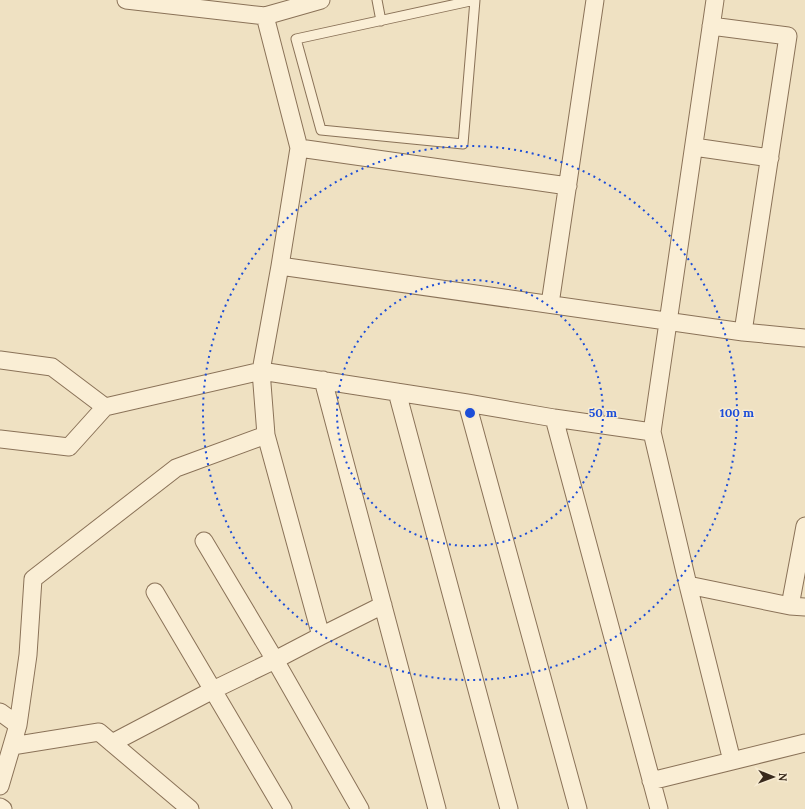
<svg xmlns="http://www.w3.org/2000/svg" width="805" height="809" viewBox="0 0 805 809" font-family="Lora,serif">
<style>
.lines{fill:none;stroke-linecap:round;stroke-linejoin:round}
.lane-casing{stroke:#8a7258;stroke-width:11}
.street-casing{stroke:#8a7258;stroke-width:19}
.lane{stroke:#faeed5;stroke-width:9}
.street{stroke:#faeed5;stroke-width:17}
.ring{fill:none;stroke:#1d4ed8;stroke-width:2;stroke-dasharray:2 4}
.centre{fill:#1d4ed8;stroke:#f7ebd2;stroke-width:2}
.ring-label{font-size:12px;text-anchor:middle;font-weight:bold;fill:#1d4ed8;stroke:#f7ebd2;stroke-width:3;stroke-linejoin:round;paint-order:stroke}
</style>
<rect width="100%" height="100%" fill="#efe1c2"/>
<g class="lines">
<defs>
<path id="lane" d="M377,0L381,21
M475,0L463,144L321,130L296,39Z"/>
<path id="street" d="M126,0L265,16L321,0
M715,0L652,432L688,585L732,761
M265,16L299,148L280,266L261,371L266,435L321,636
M711,26L788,36L743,332
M694,147L770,158
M299,148L568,186
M280,266L743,332L805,338
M550,304L595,0
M0,360L52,367L105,407
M323,380L437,809
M397,392L509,809
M467,403L578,809
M554,418L659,809
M0,439L69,447L105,407L261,371L467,403L554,418L652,432
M204,541L275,660L360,809
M688,585L790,606L805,607
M155,592L283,809
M790,606L805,526
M0,712L18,725
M112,743L213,690L275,660L321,636L383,605
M12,746L99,732L190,809
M651,781L805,743
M0,786L18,725L28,655L33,579L176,468L266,435
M0,807L3,809"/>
</defs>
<use href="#lane" class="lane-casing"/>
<use href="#street" class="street-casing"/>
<use href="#lane" class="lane"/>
<use href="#street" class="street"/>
</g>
<g class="ring">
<circle cx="470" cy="413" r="133"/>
<circle cx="470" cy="413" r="267"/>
</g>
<circle cx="470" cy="413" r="6" class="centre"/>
<g class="ring-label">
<text x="603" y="417">50 m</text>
<text x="737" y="417">100 m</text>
</g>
<g transform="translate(773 777) rotate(91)" stroke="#f7ebd2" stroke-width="3" paint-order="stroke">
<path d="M0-3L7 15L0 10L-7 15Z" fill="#392a1d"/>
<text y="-6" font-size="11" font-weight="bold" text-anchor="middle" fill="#392a1d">N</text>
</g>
</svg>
